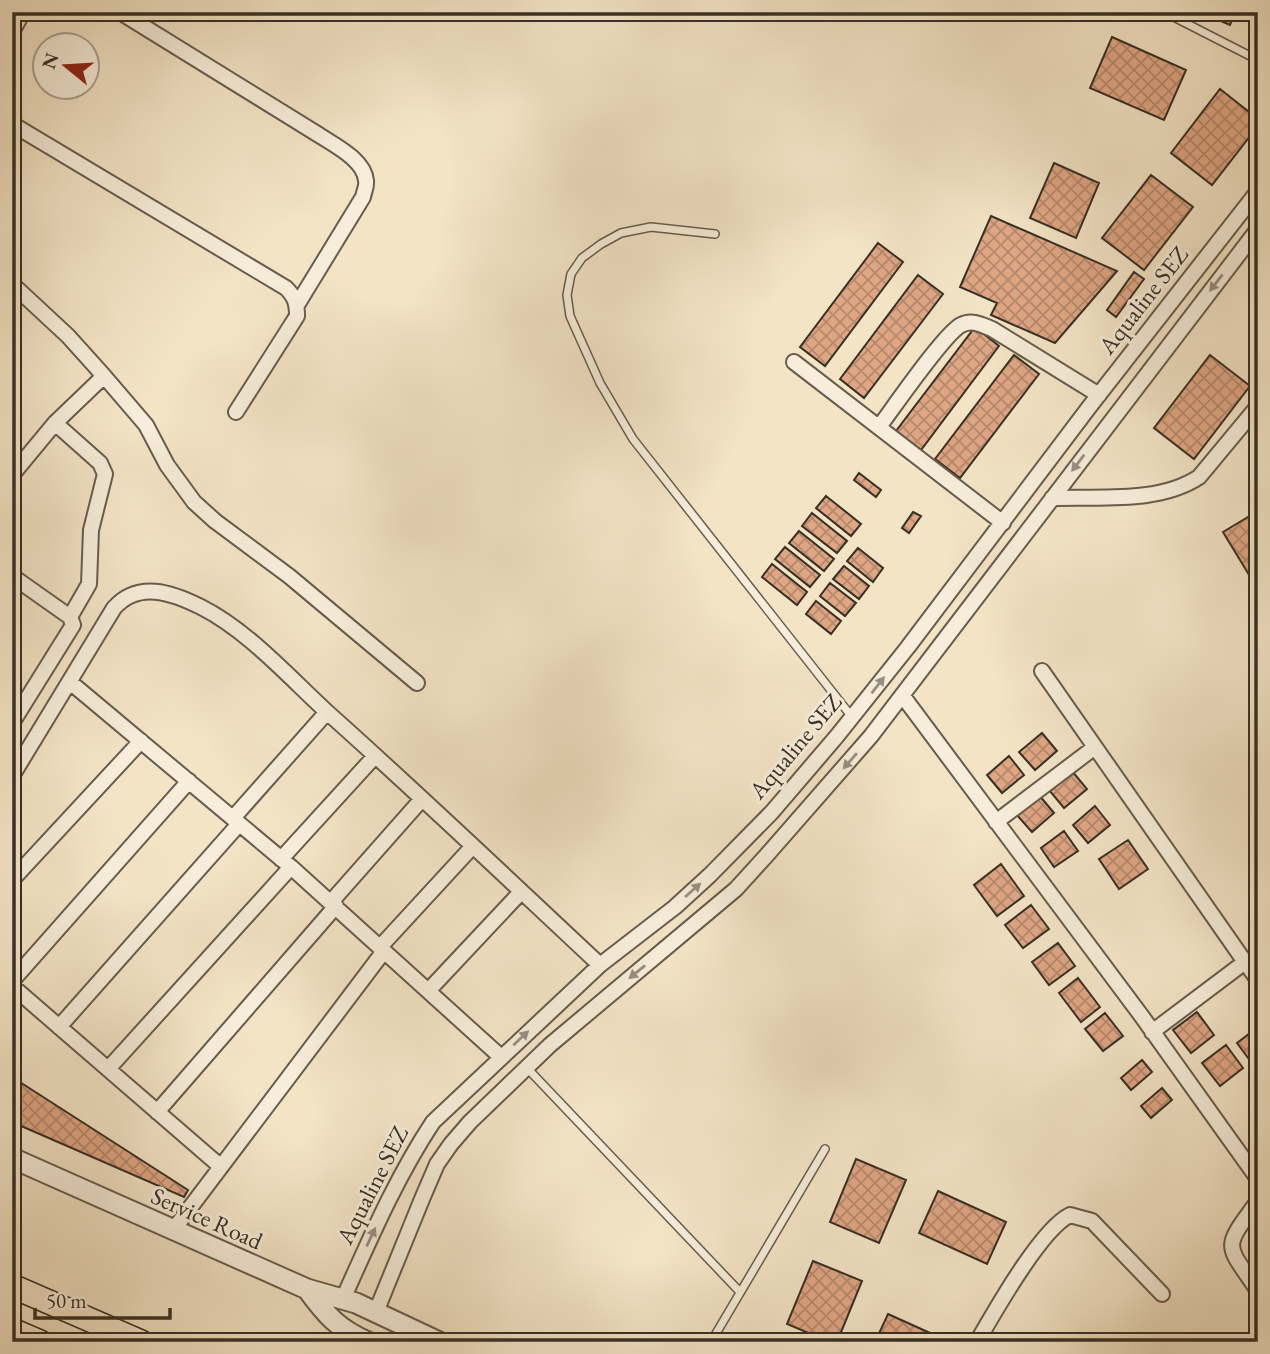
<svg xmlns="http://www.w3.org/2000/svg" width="1270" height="1354" viewBox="0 0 1270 1354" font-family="'EB Garamond',serif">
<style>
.building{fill:url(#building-cross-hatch);stroke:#382f25;stroke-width:2}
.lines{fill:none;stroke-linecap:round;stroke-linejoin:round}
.service-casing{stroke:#675c4d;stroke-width:10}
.minor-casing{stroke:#675c4d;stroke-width:18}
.tertiary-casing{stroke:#675c4d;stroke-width:23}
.primary-casing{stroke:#382f25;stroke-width:26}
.service{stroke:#f7edda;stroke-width:7}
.minor{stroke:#f7edda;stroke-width:14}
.tertiary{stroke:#f7edda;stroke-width:19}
.primary{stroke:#f3e4c6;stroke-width:23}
.oneway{fill:#988e80}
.labels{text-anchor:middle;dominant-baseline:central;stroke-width:6;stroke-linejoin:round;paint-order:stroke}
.street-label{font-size:24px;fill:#382f25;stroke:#f7edda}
</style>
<defs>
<pattern id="building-cross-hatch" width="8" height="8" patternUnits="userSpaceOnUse" patternTransform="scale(1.75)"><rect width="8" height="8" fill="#dfa684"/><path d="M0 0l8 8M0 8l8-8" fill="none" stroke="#b6886c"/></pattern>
</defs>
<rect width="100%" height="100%" fill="#f3e4c6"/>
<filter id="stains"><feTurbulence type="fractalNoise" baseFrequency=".00286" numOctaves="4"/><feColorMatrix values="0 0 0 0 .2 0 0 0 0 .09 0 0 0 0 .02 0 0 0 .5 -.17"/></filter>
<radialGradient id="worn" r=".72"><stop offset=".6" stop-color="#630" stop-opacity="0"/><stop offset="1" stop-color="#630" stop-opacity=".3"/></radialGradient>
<path class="building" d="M1199,12H1235L1230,25Z
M1112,37L1186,70L1164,120L1090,88Z
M1220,89L1258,119V126L1212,185L1171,153Z
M1054,163L1099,183L1076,238L1030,218Z
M1151,175L1193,207L1144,270L1102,238Z
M991,216L1117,271L1055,343L991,315L997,303L960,287Z
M878,243L903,262L825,366L800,347Z
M1134,272L1144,279L1116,317L1107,310Z
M918,275L943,294L864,398L840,379Z
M975,327L999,346L921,450L896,431Z
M1014,355L1039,374L960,478L935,459Z
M1210,355L1250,386L1194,459L1154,428Z
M859,473L881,490L876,497L854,480Z
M826,496L861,524L851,536L816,508Z
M1258,511V587L1257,588L1223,532Z
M913,512L921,516L909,533L902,528Z
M812,513L847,541L837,553L802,526Z
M799,531L834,559L824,571L789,543Z
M785,547L820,575L810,587L775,559Z
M858,548L883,568L873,582L847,561Z
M772,564L807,592L797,605L762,577Z
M844,566L869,586L859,599L833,579Z
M830,583L856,603L845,616L820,596Z
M816,601L841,621L831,634L806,614Z
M1042,733L1057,751L1035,770L1019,752Z
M1009,756L1024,775L1002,793L987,775Z
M1072,771L1087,789L1064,808L1049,790Z
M1039,795L1054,813L1032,832L1016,814Z
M1095,806L1110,825L1088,843L1073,825Z
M1064,831L1078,851L1054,867L1041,848Z
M1128,840L1148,869L1119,889L1099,859Z
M1001,864L1024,896L997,916L974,885Z
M1031,905L1049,929L1023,948L1005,925Z
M1058,943L1075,966L1049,985L1032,962Z
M1078,978L1100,1007L1081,1022L1059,993Z
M1197,1012L1214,1035L1191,1053L1173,1030Z
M1105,1013L1123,1036L1103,1051L1085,1029Z
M1258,1027V1064L1254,1066L1237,1043Z
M1226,1045L1243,1068L1220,1086L1202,1063Z
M1142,1060L1152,1072L1131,1090L1121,1078Z
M12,1077L188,1190L184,1197L12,1122Z
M1162,1088L1172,1100L1151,1118L1141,1106Z
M856,1159L906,1180L879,1243L830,1222Z
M938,1191L1006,1222L987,1264L919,1233Z
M813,1261L862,1281L837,1342H830L787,1324Z
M888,1314L950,1342H875Z"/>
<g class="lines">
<defs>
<path id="service" d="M1164,12L1258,60
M715,234L651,227L621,233L601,244L582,258L571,274L567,295L570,316L600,383L633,439L852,717
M527,1068L740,1292
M711,1342L825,1149"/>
<path id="minor" d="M120,12L319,135C334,145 365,160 366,181C367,185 364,192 363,197L297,305
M12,32L23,12
M12,124L286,288C295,297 297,303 297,316L236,412
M12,284L68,336L104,376L55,423L12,475
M794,362L1003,523
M104,376L146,425L167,465L194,502L215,521L289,576L417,683
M55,423L100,463L105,474L91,530L89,584L70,617
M879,427C894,407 944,334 961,325C972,319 982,325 992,329L1099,395
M1052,498C1099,496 1158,504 1199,477L1258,406
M12,576L70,617L73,625L12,723
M1042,671L1245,962L1152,1032
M70,682L291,867L501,1057
M902,695L1143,1018L1258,1179
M12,776L114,608C138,581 171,592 201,607C247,630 289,677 327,712C420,795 509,880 600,965
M233,818L327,712
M996,822L1095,747
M281,859L375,756
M12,880L141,741
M331,902L422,799
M380,947L473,846
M1245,962L1258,980
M12,981L189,781
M12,986L220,1166
M428,991L521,892
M59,1027L239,824
M108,1069L291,867
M157,1112L336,906
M1258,1201C1222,1250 1225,1242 1258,1291
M174,1229L384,951
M343,1299C370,1239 396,1178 433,1122L600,965L675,907L710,875L772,812L837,736L908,647L1090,406L1258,191
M376,1312L422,1199L437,1164L451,1144L470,1122L550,1045L736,889L766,856L871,736L1258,229
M977,1342C995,1311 1041,1229 1070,1215L1092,1221L1162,1294"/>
<path id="tertiary" d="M12,1158L307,1289C326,1315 338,1329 368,1342
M307,1289L356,1303L439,1342"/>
<path id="primary" d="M12,1286L141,1342
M12,1330L40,1342"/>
</defs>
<use href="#service" class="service-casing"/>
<use href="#minor" class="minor-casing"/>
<use href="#tertiary" class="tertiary-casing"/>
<use href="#primary" class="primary-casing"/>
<use href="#service" class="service"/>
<use href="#minor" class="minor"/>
<use href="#tertiary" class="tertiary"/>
<use href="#primary" class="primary"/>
</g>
<defs><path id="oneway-solid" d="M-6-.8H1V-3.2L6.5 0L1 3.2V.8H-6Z" transform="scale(1.75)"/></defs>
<g class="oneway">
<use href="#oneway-solid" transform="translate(1216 283) rotate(128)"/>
<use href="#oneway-solid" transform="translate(1078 463) rotate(127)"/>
<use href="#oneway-solid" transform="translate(878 685) rotate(-52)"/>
<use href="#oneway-solid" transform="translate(850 761) rotate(131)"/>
<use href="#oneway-solid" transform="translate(693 890) rotate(-42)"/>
<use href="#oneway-solid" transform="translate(637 972) rotate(141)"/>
<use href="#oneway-solid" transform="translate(521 1038) rotate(-43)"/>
<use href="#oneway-solid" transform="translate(371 1237) rotate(-65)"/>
</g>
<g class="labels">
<g class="street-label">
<text transform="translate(1143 300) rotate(-52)">Aqualine SEZ</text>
<text transform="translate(795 746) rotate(-50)">Aqualine SEZ</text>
<text transform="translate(372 1185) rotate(-63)">Aqualine SEZ</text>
<text transform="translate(207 1218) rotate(24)">Service Road</text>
</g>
</g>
<rect width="1270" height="1354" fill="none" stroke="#f3e4c6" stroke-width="42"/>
<rect x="14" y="14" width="1242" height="1326" fill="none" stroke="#382f25" stroke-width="3.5"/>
<rect x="21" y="21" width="1228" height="1312" fill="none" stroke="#382f25" stroke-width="2"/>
<g transform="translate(66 66) rotate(288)"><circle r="33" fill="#f7edda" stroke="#aba192" stroke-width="2"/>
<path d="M0-5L12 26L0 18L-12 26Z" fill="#8f2418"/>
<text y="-10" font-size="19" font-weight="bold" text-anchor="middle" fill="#382f25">N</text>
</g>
<path d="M35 1308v10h135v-10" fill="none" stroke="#382f25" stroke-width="3.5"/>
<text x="46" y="1308" font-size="21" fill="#382f25" stroke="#f7edda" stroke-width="5" paint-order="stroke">50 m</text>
<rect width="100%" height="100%" filter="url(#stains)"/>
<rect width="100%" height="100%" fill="url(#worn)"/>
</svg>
